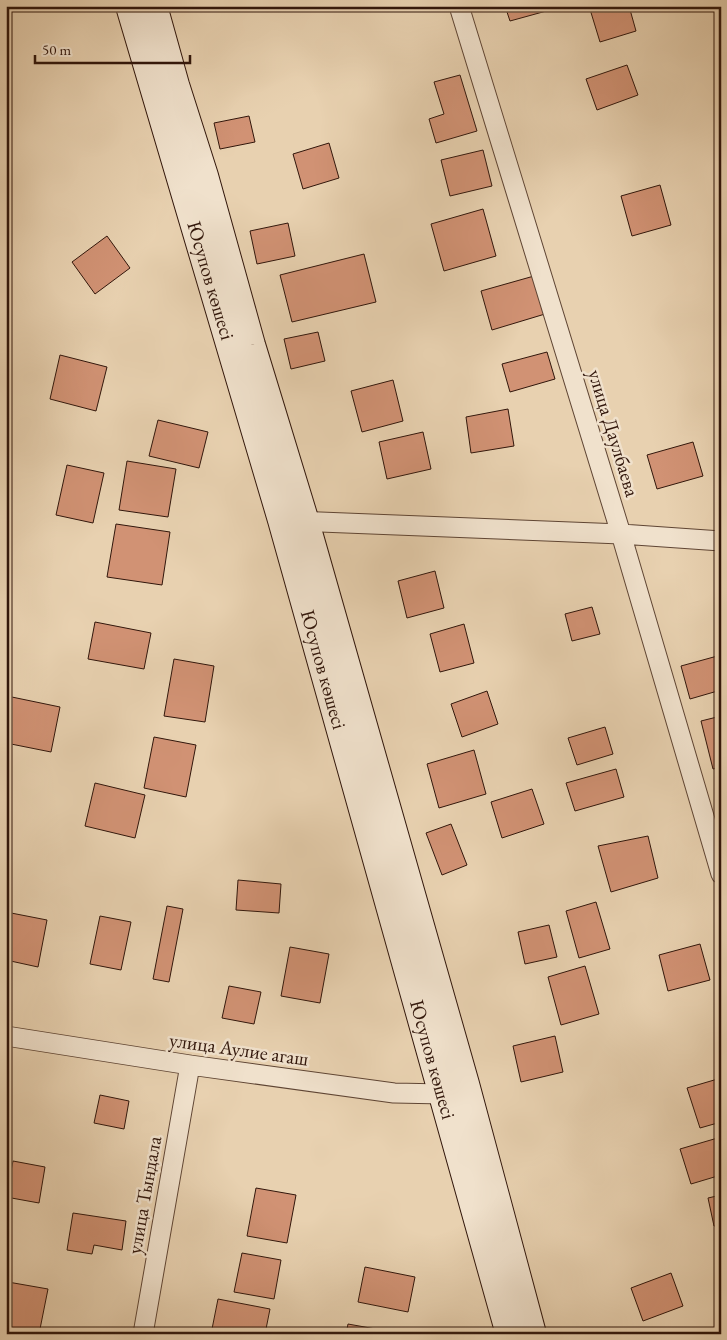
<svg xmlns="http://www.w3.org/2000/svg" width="727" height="1340" viewBox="0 0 727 1340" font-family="'EB Garamond',serif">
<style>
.building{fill:#d19274;stroke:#31160b}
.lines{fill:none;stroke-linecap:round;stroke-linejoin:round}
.street-casing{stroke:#5f4534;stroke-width:21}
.secondary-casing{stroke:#31160b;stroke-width:30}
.street{stroke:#f0e1cc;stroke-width:19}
.secondary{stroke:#f0e1cc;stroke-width:28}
.labels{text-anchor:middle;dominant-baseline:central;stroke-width:5;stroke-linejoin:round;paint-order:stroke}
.street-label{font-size:20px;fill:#31160b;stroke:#f0e1cc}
</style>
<rect width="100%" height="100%" fill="#e8d1b0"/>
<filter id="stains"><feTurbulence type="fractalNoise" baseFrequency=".004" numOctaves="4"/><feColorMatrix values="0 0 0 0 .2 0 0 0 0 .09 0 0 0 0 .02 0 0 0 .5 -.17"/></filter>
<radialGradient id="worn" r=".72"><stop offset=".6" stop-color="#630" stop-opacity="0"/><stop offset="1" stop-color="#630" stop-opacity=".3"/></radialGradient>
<path class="building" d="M505,6H549L550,10L510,21Z
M589,6H629L636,31L600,42Z
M627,65L638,95L597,110L586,79Z
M460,75L477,131L436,143L429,119L444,114L434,82Z
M249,116L255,142L220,149L214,123Z
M329,143L339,178L303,189L293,154Z
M483,150L492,186L450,196L441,160Z
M660,185L671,225L632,236L621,196Z
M483,209L496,256L444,271L431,224Z
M288,223L295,256L257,264L250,231Z
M107,236L130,268L95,294L72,262Z
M364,254L376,302L292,322L280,275Z
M534,276L545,314L492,330L481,291Z
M318,332L325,361L291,369L284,339Z
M547,352L555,379L510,392L502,364Z
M60,355L107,367L96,411L50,399Z
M393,380L403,421L362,432L351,391Z
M508,409L514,446L471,453L466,417Z
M158,420L208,432L199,468L149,456Z
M423,432L431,469L387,479L379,442Z
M693,442L703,476L657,489L647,455Z
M127,461L176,469L168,517L119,510Z
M67,465L104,473L93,523L56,515Z
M116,524L170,532L162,585L107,577Z
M435,571L444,608L407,618L398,581Z
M592,607L600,634L572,641L565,614Z
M95,622L151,633L144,669L88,659Z
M464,624L474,663L440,672L430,634Z
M721,655V690L690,699L681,666Z
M174,659L214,666L205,722L164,716Z
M487,691L498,724L462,737L451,704Z
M7,696L60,707L51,752L6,743V702Z
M721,716V767L713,769L701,721Z
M605,727L613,754L577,765L568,738Z
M154,737L196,745L186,797L144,788Z
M474,750L486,794L439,808L427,764Z
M616,769L624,797L575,811L566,783Z
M95,783L145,795L135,838L85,826Z
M532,789L544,824L502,838L491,802Z
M451,824L467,865L442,875L426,833Z
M648,836L658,878L611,892L598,846Z
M238,880L281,884L279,913L236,910Z
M596,902L610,949L579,958L566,911Z
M167,906L183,909L169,982L153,979Z
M6,912L47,920L38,967L6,960Z
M100,916L131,922L121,970L90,964Z
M549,925L557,957L525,964L518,932Z
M700,944L710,980L668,991L659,955Z
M290,947L329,954L320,1003L281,996Z
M585,966L599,1014L561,1025L548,977Z
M229,986L261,992L254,1024L222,1018Z
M555,1036L563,1072L521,1082L513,1046Z
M721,1078V1122L700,1128L687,1088Z
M100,1095L129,1101L124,1129L94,1123Z
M721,1137V1175L691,1184L680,1149Z
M13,1161L45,1167L39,1203L6,1197Z
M256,1188L296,1195L287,1243L247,1236Z
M721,1195V1225L714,1226L708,1198Z
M73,1213L126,1221L122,1250L94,1245L92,1254L67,1250Z
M242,1253L281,1260L274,1299L234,1292Z
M365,1267L415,1277L408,1312L358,1302Z
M671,1273L683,1306L643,1321L631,1288Z
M8,1282L48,1289L39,1334H6V1291Z
M218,1299L270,1309L265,1334H211Z
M348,1324L398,1333L397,1334H346Z"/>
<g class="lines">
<defs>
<path id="street" d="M459,6L621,534L721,874
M295,521L621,534L721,541
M6,1036L190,1065L394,1093L444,1094L452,1090
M143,1334L190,1065"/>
<g id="secondary">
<path id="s1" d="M130,6L282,520L510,1334"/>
<path d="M153,6L175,85L204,176L251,345L305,522L465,1084L532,1334"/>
</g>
</defs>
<use href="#street" class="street-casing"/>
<use href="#secondary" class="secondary-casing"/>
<use href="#street" class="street"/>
<use href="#secondary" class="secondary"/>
</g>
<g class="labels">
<g class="street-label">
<text stroke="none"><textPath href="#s1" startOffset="286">Юсупов көшесі</textPath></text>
<text transform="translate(614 433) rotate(73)">улица Даулбаева</text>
<text stroke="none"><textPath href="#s1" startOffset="691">Юсупов көшесі</textPath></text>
<text transform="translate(239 1049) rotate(8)">улица Аулие агаш</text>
<text stroke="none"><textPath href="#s1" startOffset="1096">Юсупов көшесі</textPath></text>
<text transform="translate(144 1195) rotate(-80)">улица Тындала</text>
</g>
</g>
<rect width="727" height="1340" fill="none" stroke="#e8d1b0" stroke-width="25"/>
<rect x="8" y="8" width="712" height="1325" fill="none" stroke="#31160b" stroke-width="2.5"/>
<rect x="12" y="12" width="702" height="1315" fill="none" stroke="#31160b"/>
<path d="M35 55v8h155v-8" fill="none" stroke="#31160b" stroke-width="2.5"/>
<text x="42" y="55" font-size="15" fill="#31160b" stroke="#f0e1cc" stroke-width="4" paint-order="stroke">50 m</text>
<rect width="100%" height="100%" filter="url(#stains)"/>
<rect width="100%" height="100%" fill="url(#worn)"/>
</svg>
